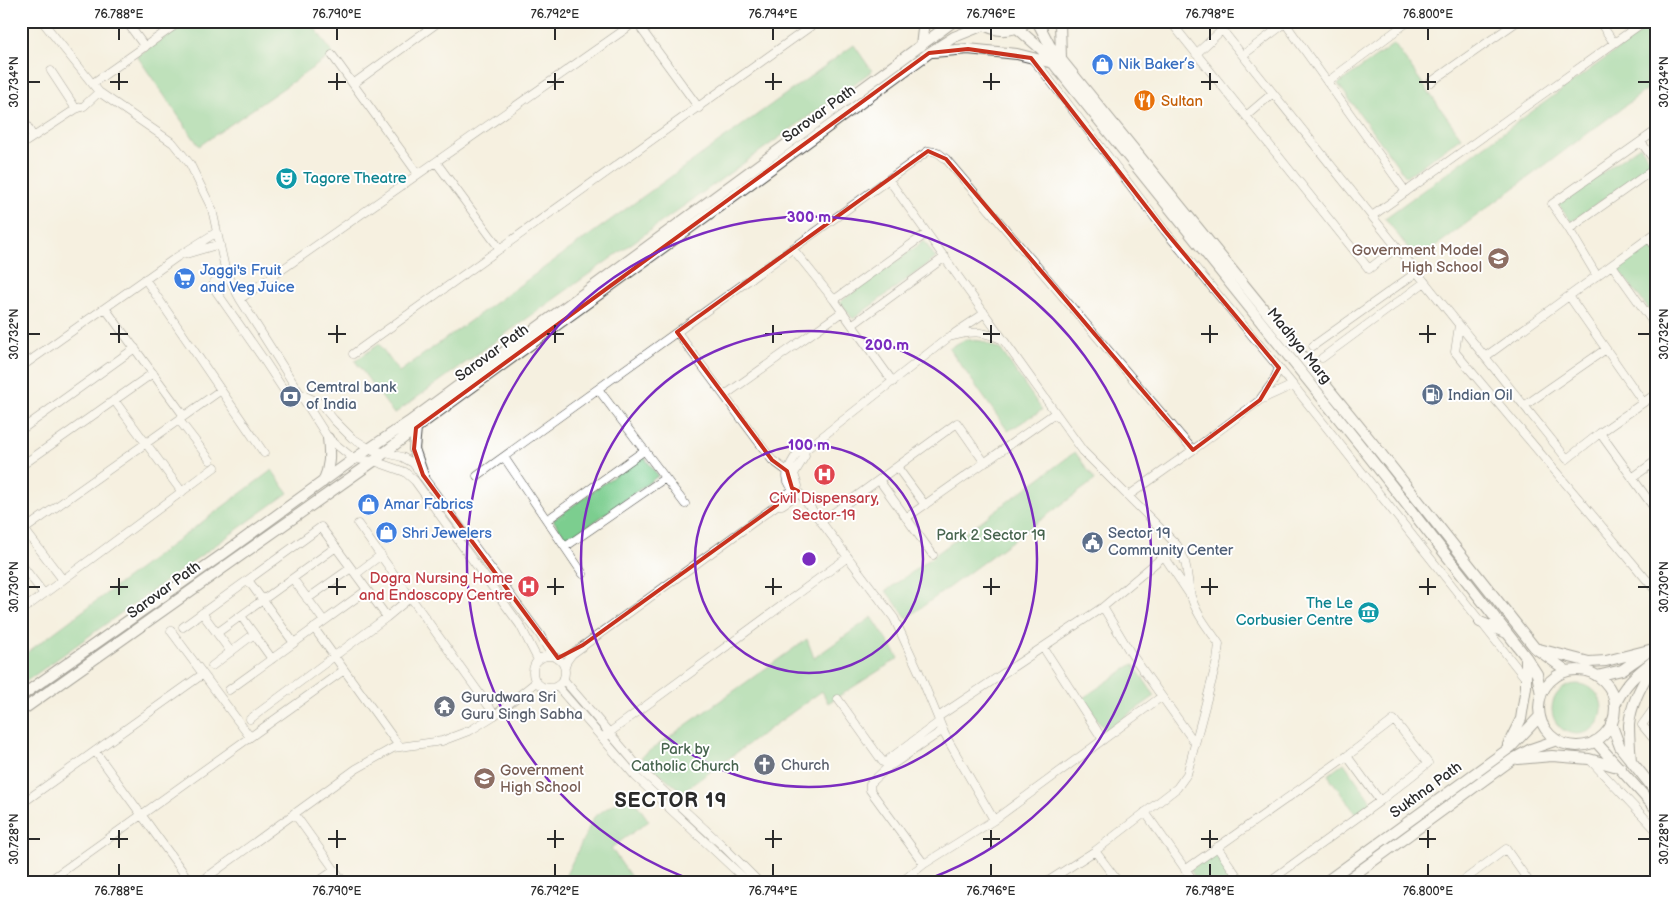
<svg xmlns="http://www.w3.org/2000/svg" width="1678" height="904" viewBox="0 0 1678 904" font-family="'Balsamiq Sans',sans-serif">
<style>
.green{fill:#7cce8f;stroke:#547c5d}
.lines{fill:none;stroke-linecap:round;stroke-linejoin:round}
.minor-casing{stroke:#494946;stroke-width:9}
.major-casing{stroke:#494946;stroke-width:12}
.minor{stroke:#fff;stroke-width:8}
.major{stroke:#fff;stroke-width:10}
.marked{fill:none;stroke:#c8321e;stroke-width:4;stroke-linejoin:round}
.ticks{fill:none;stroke:#2b2b2b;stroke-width:2}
.ring{fill:none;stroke:#7b2cbf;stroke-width:2.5}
.labels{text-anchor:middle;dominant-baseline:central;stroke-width:4;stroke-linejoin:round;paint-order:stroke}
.shop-label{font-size:15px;fill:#366cbe;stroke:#fff;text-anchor:start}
.food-label{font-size:15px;fill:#c56008;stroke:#fff;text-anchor:start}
.street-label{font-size:15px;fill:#2b2b2b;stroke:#fff}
.culture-label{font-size:15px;fill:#0d838f;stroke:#fff;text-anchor:start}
.education-label{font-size:15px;fill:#785e54;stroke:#fff;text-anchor:end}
.service-label{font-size:15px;fill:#4e5e75;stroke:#fff;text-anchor:start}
.health-label{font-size:15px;fill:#be3a42;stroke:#fff}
.park-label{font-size:15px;fill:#47644e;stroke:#fff}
.worship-label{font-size:15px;fill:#5b616d;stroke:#fff;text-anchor:start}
.district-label{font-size:20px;font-weight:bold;letter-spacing:1px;fill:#2b2b2b;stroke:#fff}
.centre{fill:#7b2cbf;stroke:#fff;stroke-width:2.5}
.ring-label{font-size:15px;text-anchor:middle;font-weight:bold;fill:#7b2cbf;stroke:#fff;stroke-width:4;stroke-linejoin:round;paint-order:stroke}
.neatline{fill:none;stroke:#2b2b2b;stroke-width:2}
.ticks-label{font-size:12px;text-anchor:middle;fill:#2b2b2b}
</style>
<rect width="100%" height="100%" fill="#fff"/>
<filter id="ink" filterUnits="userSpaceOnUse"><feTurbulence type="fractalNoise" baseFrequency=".02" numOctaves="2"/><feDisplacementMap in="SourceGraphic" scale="10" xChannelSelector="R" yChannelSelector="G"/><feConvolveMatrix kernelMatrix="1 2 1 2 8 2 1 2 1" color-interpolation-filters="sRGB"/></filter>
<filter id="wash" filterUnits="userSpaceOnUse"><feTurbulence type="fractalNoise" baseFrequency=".0096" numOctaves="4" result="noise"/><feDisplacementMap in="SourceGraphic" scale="20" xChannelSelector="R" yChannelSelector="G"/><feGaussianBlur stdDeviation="1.12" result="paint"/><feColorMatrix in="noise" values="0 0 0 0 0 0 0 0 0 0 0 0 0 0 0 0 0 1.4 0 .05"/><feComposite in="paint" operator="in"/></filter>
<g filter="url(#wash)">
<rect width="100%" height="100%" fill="#f5f0e0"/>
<path class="green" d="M189,21H310L333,54L199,146L137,56Z
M1657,21V82L1417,260L1385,218Z
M1394,44L1461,137L1406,177L1338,84Z
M854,45L872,71L394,414L355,361L379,344L399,372Z
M1640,146L1653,164L1571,222L1558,204Z
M924,241L936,258L853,319L840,302Z
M1649,244L1657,255L1656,319L1617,267Z
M966,339L982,341L1001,350L1042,410L1008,431L949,348Z
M1075,452L1095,480L907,618L886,591Z
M643,455L658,476L568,541L553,520Z
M272,470L288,493L21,685V657Z
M872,617L899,658L828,703L822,691L682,792L641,757L807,639L814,658Z
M1133,664L1155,696L1105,731L1083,698Z
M1552 709a25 25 0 1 1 50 0a25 25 0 1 1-50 0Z
M1344,763L1372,803L1356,814L1328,775Z
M629,793L649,821L611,848L635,883H562L594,817Z
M1216,852L1238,883H1199L1190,870Z"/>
</g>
<g filter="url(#ink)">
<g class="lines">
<defs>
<path id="minor" d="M42,21L99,92L173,143L190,164L212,209L226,273L240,299L328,438L354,459L374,461L405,472L415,481L520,625L538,660
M126,21L145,47
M638,21L642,30L699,108
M1170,21L1369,269L1397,247
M1215,21L1567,459L1600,433L1657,393
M1599,21L1614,43
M1285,23L1406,192
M1196,54L1222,30
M332,55L418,174
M1243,55L1288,21
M1031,58L1042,70L1165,231L1293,385L1526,679
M51,71L76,109
M1327,82L1409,21
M1431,82L1518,21
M93,83L181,21
M353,84L440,21
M21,115L33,137
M1246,116L1273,93
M1657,130L1552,204L1569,229L1657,167
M1641,142L1657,164
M21,145L76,109L84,106L99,92
M436,162L500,249
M889,180L1083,451L1177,545C1189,563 1186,576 1191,596C1196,614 1209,629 1219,644L1217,661L1187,774L1177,788L1095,851L1045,883
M1372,216L1645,21
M1569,229L1597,276
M927,233L834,300L852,325L945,257
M1649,238L1657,249
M793,249L834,300
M186,254L220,244
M1612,265L1657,328
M226,273L214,282L213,287L264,360L287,395L292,397L300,393
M145,279L264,453
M1569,296L1643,402
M240,299L627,28L634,21
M105,308L184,416
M852,325L893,382
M1459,325L1455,352L1657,592
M677,332L772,460L787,471L794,474
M955,333L985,313
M1313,346L1417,272
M353,354L818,21
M1485,357L1657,232
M1322,358L1425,282
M21,367L177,257L217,232
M598,389L685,504
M301,394L320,403L334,420L352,438L370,449L402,457L413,463L540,635L552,656
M725,395L842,312
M1261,398L1273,382L1279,368
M114,400L182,492
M1524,406L1606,349
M179,420L210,460
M21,430L135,348
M1600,433L1657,512
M504,457L583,574
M21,466L153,373
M897,467L925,505
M477,476L928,151L937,152L946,159L1193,450
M1632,478L1657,460
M879,480L933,555
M797,490L798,486L794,474L805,456L804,451
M1128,496L1193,450L1260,400L1293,385
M777,505V501L790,492L794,493L797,491
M906,518L1055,413
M547,520L645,450
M821,522L957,423L985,463
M358,524L495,715
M21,525L63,580
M25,529L221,390
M565,547L665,478
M1164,556L1190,595
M21,564L44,594
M356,574L381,555
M293,579L324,621
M248,580L294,643
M307,599L351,568
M1103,607L1130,652L1195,743
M21,611L215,467
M202,613L231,652
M241,616L272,659
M183,627L321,527L387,617
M314,628L399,746
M171,631L250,737
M217,633L336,547
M1043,647L1103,740
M533 672a16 16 0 1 1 32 0a16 16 0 1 1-32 0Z
M212,666L254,634
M565,667L567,661L572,654L777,505H782L794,497V493
M564,680L643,772L722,845L760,883
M557,686L635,776L749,883
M229,690L367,590
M838,699L880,758L883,762L888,763
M1657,704L1642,725L1657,743
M938,717L1103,607L1177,545
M250,719L387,617L411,597
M939,722L889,759L888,763L892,765L943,730
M602,738L848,557
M95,751L191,883
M1347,756L1380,801
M1590,760L1657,831
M890,765L870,784V790L924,864
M21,804L203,674
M1655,808L1657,825
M1145,812L1195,883
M294,813L344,883
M994,820L945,735L919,672L894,618L797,490C778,481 791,462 799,451H804L949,337C971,331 982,330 1003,340
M1217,847L1242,883
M1095,851L1119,883
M1185,870L1347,756L1394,720L1428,763L1380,801L1267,883
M46,883L344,670
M199,883L356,769L393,748L442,741L471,730L495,715L536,682
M316,883L335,870
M900,883L924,864L994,820L1161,697
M1460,883L1506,849L1530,883"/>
<path id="major" d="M1037,21L1050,46L1371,441L1535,648L1567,671
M1060,21L1061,59
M979,22C995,33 1013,33 1028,21
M1017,28L1042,50L1053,63L1363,449L1526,657L1537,674L1541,694
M921,46L924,21
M933,52L968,49L1017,54L1053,63
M416,428L414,449L423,475
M323,482C330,467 330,455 328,438
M1480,622L1507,633
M1539,649L1589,662L1606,661L1653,649
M1539 708a38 38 0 1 1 76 0a38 38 0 1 1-76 0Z
M1597,676L1622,670L1645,654
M21,696L223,554L354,459L409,422L954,21
M1615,705C1624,685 1635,675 1652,662
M21,711L374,461L416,428L929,53L954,37L984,25
M1611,723L1620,747L1657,793
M1595,741L1657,810
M1508,745L1521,719L1526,687V657
M1518,759L1552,756L1589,759L1621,768
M1631,761C1630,749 1629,737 1629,725C1631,701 1645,680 1656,659
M1324,883L1511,747L1540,716
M1343,883L1513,759L1531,749L1557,740"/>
</defs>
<use href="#minor" class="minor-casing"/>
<use href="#major" class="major-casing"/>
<use href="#minor" class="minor"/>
<use href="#major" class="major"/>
</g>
</g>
<path d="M0 0H1678V904H0ZM968,49L1031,58L1165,231L1279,368L1260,400L1193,450L946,159L928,151L677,332L772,460L787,471L792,488L798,491L777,501V505L583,645L558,658L423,475L414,449L416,428L929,53Z" fill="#f5f0e0" fill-opacity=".55" fill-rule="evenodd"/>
<path class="marked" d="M968,49L1031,58L1165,231L1279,368L1260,400L1193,450L946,159L928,151L677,332L772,460L787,471L792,488L798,491L777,501V505L583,645L558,658L423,475L414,449L416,428L929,53Z"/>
<path class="ticks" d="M119,28V40M337,28V40M555,28V40M773,28V40M991,28V40M1210,28V40M1428,28V40M119,73V90M337,73V90M555,73V90M773,73V90M991,73V90M1210,73V90M1428,73V90M28,82H40M110,82H128M328,82H346M547,82H564M765,82H782M983,82H1000M1201,82H1218M1419,82H1436M1638,82H1650M119,325V343M337,325V343M555,325V343M773,325V343M991,325V343M1210,325V343M1428,325V343M28,334H40M110,334H128M328,334H346M547,334H564M765,334H782M983,334H1000M1201,334H1218M1419,334H1436M1638,334H1650M119,578V595M337,578V595M555,578V595M773,578V595M991,578V595M1210,578V595M1428,578V595M28,587H40M110,587H128M328,587H346M547,587H564M765,587H782M983,587H1000M1201,587H1218M1419,587H1436M1638,587H1650M119,830V848M337,830V848M555,830V848M773,830V848M991,830V848M1210,830V848M1428,830V848M28,839H40M110,839H128M328,839H346M547,839H564M765,839H782M983,839H1000M1201,839H1218M1419,839H1436M1638,839H1650M119,864V876M337,864V876M555,864V876M773,864V876M991,864V876M1210,864V876M1428,864V876"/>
<g class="ring">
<circle cx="809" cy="559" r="114"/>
<circle cx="809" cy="559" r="228"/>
<path d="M698 882A342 342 0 1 1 920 882"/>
</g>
<defs>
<symbol id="shop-disc" viewBox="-11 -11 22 22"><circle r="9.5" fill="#3f7fe0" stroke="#fff"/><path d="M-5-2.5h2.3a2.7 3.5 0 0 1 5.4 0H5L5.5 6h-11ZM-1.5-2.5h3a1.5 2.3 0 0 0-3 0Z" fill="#fff"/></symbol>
<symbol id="restaurant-disc" viewBox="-11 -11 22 22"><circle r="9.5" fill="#e8710a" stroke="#fff"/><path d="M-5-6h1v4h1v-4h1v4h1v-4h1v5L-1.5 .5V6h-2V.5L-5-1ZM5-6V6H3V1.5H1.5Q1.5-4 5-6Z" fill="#fff"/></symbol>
<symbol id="theatre-disc" viewBox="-11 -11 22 22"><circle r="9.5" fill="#0f9aa8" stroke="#fff"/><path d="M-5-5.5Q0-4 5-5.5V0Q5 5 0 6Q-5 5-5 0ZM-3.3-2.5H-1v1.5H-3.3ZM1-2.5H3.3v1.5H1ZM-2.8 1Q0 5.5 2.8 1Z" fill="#fff"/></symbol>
<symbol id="school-disc" viewBox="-11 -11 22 22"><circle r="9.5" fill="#8d6e63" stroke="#fff"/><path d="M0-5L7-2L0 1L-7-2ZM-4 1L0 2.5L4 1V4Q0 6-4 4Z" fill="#fff"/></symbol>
<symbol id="supermarket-disc" viewBox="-11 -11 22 22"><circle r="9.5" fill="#3f7fe0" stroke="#fff"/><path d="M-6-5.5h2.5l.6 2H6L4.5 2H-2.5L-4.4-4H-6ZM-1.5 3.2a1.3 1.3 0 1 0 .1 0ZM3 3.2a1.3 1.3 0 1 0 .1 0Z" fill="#fff"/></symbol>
<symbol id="fuel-disc" viewBox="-11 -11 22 22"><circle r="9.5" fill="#5c6f8a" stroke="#fff"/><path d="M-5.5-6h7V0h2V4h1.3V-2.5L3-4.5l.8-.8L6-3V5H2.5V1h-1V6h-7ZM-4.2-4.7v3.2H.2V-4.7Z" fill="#fff"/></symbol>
<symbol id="bank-disc" viewBox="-11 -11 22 22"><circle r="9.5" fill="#5c6f8a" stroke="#fff"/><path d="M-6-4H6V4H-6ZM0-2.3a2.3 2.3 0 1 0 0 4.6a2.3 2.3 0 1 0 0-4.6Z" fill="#fff"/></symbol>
<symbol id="hospital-disc" viewBox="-11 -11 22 22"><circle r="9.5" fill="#e0444e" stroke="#fff"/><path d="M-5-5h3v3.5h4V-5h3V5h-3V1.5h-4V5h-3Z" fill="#fff"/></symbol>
<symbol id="civic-disc" viewBox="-11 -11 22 22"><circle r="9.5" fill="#5c6f8a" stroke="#fff"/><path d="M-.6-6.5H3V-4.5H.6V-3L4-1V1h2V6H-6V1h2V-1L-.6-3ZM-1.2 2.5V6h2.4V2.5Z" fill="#fff"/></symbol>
<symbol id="museum-disc" viewBox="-11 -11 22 22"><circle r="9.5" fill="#0f9aa8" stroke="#fff"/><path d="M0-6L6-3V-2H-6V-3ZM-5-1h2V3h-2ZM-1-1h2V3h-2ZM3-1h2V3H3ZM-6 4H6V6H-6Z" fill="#fff"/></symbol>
<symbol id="temple-disc" viewBox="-11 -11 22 22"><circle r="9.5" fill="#6b7280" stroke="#fff"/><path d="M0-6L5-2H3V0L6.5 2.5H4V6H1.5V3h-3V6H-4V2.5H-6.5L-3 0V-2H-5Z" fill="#fff"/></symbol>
<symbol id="church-disc" viewBox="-11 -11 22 22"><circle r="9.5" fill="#6b7280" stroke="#fff"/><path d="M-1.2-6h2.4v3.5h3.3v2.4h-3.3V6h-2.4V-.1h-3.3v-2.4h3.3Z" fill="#fff"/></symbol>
</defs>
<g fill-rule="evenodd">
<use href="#shop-disc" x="1090" y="52" width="25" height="25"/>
<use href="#restaurant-disc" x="1132" y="88" width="25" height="25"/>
<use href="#theatre-disc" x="274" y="166" width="25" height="25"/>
<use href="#school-disc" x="1486" y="246" width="25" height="25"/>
<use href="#supermarket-disc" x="172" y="266" width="25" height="25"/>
<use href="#fuel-disc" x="1420" y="382" width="25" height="25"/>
<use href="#bank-disc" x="278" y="384" width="25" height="25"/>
<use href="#hospital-disc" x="812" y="462" width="25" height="25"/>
<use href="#shop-disc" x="356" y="492" width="25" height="25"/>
<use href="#shop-disc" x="374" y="520" width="25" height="25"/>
<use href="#civic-disc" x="1080" y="530" width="25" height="25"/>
<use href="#hospital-disc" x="516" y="574" width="25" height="25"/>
<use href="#museum-disc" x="1356" y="600" width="25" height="25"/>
<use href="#temple-disc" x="432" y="694" width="25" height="25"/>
<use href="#church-disc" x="752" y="752" width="25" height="25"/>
<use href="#school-disc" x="472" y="766" width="25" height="25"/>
</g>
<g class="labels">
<g class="shop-label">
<text x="1118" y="64">Nik Baker’s</text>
<text x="200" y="270">Jaggi's Fruit<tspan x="200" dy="17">and Veg Juice</tspan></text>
<text x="384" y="504">Amar Fabrics</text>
<text x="402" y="533">Shri Jewelers</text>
</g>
<g class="food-label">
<text x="1161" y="101">Sultan</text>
</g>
<g class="street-label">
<text transform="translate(819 114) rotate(-36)">Sarovar Path</text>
<text transform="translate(1299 346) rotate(51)">Madhya Marg</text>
<text transform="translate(492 353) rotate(-36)">Sarovar Path</text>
<text transform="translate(164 590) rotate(-36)">Sarovar Path</text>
<text transform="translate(1426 790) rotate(-36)">Sukhna Path</text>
</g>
<g class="culture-label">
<text x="303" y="178">Tagore Theatre</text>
<text x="1353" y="603" text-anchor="end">The Le<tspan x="1353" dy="17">Corbusier Centre</tspan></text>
</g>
<g class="education-label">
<text x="1482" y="250">Government Model<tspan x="1482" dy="17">High School</tspan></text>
<text x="500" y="770" text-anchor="start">Government<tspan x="500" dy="17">High School</tspan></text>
</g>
<g class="service-label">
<text x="306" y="387">Cemtral bank<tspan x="306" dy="17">of India</tspan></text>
<text x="1448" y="395">Indian Oil</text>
<text x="1108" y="533">Sector 19<tspan x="1108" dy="17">Community Center</tspan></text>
</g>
<g class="health-label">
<text x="824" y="498">Civil Dispensary,<tspan x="824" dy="17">Sector-19</tspan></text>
<text x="513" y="578" text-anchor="end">Dogra Nursing Home<tspan x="513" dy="17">and Endoscopy Centre</tspan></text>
</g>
<g class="park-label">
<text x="991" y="535">Park 2 Sector 19</text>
<text x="685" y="749">Park by<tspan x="685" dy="17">Catholic Church</tspan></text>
</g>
<g class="worship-label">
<text x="461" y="697">Gurudwara Sri<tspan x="461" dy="17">Guru Singh Sabha</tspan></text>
<text x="781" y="765">Church</text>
</g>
<g class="district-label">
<text x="671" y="801">SECTOR 19</text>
</g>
</g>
<circle cx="809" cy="559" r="8" class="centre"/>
<g class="ring-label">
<text x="809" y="222">300 m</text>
<text x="887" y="350">200 m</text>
<text x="809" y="450">100 m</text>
</g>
<rect width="1678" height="904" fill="none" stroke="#fff" stroke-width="55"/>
<rect x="28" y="28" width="1622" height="848" class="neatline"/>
<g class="ticks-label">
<text x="119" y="18">76.788°E</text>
<text x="337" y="18">76.790°E</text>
<text x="555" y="18">76.792°E</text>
<text x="773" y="18">76.794°E</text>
<text x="991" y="18">76.796°E</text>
<text x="1210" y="18">76.798°E</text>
<text x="1428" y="18">76.800°E</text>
<text transform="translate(14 82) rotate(-90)" y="4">30.734°N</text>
<text transform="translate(1664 82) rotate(-90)" y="4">30.734°N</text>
<text transform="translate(14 334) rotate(-90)" y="4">30.732°N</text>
<text transform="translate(1664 334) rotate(-90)" y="4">30.732°N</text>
<text transform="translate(14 587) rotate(-90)" y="4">30.730°N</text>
<text transform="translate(1664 587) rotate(-90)" y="4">30.730°N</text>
<text transform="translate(14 839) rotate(-90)" y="4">30.728°N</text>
<text transform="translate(1664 839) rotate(-90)" y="4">30.728°N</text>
<text x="119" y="895">76.788°E</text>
<text x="337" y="895">76.790°E</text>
<text x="555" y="895">76.792°E</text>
<text x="773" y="895">76.794°E</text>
<text x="991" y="895">76.796°E</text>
<text x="1210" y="895">76.798°E</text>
<text x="1428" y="895">76.800°E</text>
</g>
</svg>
